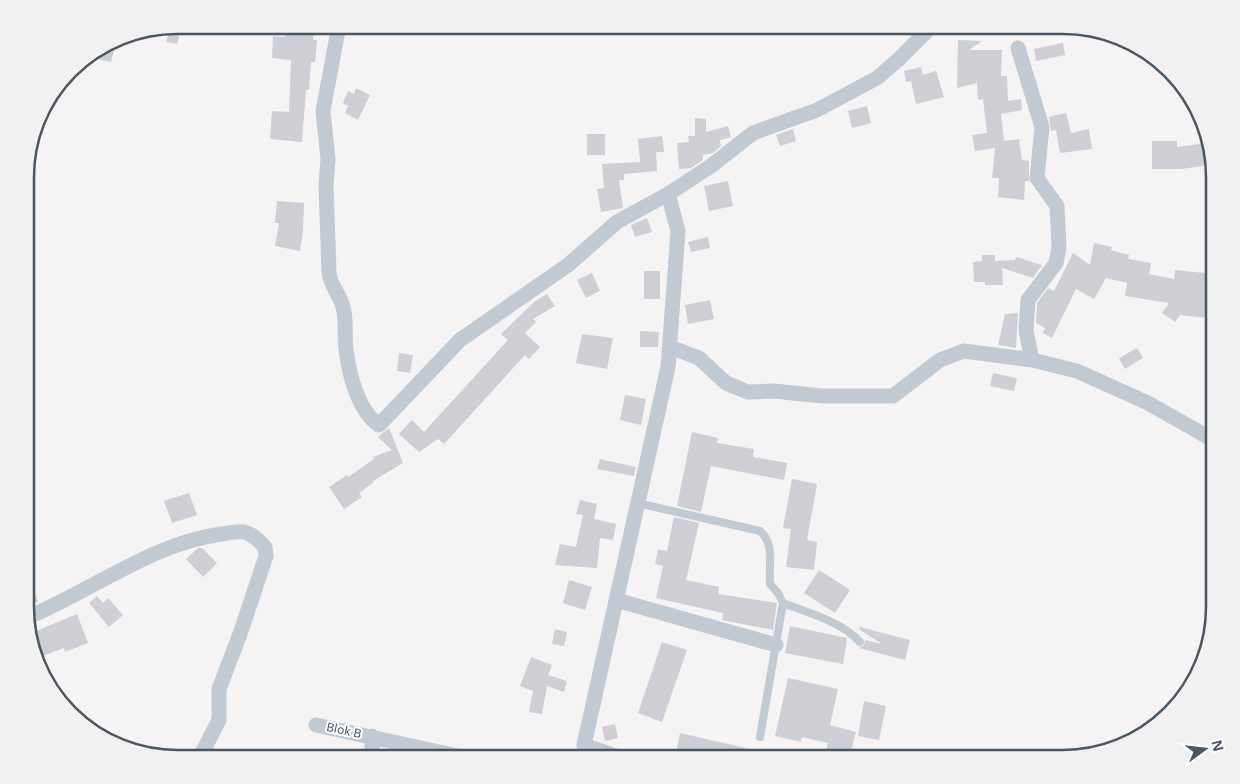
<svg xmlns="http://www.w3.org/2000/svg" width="1240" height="784" viewBox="0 0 1240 784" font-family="'Noto Sans',sans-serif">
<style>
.building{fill:#cdcfd5}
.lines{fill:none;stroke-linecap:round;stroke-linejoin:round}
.service{stroke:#c1cad2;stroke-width:8}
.minor{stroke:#c1cad2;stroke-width:15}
.labels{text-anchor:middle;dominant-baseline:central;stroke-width:4;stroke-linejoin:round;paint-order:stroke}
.street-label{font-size:12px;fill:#4a5661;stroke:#fff}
.rim{fill:none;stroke:#4a5661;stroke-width:2.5}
</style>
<rect width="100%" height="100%" fill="#f5f3f3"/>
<path class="building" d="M182,25L177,44L166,42L171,26Z
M286,25H314L313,40H317L315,62H311L309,90H306L302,142L270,139L272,111L289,112L291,60L272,58L273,36L285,37Z
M958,40L982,41L969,50H1002L1001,76H1007L1008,101L1021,99L1022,110L1001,114L1004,141L1019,139L1022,160L1029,161V181H1025L1024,200L998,197L999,178H992L995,148L975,151L972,135L987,133L983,99L978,100L977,83L957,88Z
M1063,43L1065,55L1036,61L1034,49Z
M106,45L115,47L111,62L87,57Z
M921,67L923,75L936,71L944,97L916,104L911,81L906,82L904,71Z
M356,88L370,95L358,120L345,113L348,106L343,103L348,91L354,94Z
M867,106L871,123L852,128L848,111Z
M1066,113L1071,133L1089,129L1092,149L1060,153L1056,130L1051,131L1049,117Z
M695,118L706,119V132L728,126L731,137L720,140L721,146L713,153L703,155V160L691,168L679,169L677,143L689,142L688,136H695Z
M793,129L796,141L780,146L776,135Z
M587,134H605V155H587Z
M662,136L664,152H656L657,171L624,174V180H619L623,208L601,212L597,189L604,188L602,164L640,162L638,139Z
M1152,141H1177V147L1207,143L1210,165L1181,169H1152Z
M728,181L733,206L709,211L704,186Z
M277,201L304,203L303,230L300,251L275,246L279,223H275Z
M647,218L652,232L635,237L631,225Z
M708,237L710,248L691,252L688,242Z
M1094,243L1112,247L1111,250L1129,255L1128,259L1151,263L1149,274L1174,279L1175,270L1215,274V319L1180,315L1175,322L1162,313L1169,303L1125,296L1127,283L1106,278L1094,299L1076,289L1052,338L1043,333L1045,328L1036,323L1037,303L1048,288L1054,291L1073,253L1090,265Z
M982,255H995V261L1015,260L1016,257L1042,265L1033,278L1002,268L1003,285H985V282H974L973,262L982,261Z
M644,271H660V299H644Z
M592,273L600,291L586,298L577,280Z
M547,294L555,306L533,319L536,322L525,333L540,347L529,359L525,355L444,444L438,439L419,452L399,434L412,420L424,432L508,340L501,334L534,302Z
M710,300L714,319L688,324L685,305Z
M1018,313L1016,348L998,345L1005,314Z
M640,331L659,332L658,347H640Z
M582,334L613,338L607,369L576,363Z
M1137,348L1143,358L1125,369L1119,358Z
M399,353L413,355L410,373L397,371Z
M993,373L1017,378L1014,391L990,386Z
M625,395L646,399L641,425L620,420Z
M389,428L403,463L373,481L374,482L359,493L362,497L344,509L329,487L347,475L348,477L374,459L373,457L392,450L378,437Z
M692,432L718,438L717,443L754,449L753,457L787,463L784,480L711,466L701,512L677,506Z
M600,459L636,467L634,476L597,469Z
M792,479L817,484L807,540L817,542L814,570L786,567L791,529L783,528Z
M189,493L197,515L172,523L164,501Z
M580,500L597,504L594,519L616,524L613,540L600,538L597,568L555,565L560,544L576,547L583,515L576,514Z
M674,517L699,523L686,580L719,587L718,594L777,603L773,630L722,620L723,613L656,598L663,566L655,564L658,549L667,551Z
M198,548H202L217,563L203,577L186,559Z
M819,570L850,590L835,613L804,593Z
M26,573H29L38,602L26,606Z
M569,580L592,587L585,610L563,603Z
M97,596L103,603L108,598L123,615L109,627L89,603Z
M77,614L88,643L65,652L64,648L37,658L29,634Z
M790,626L847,638L843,664L785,653Z
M860,627L910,640L905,660L859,648L864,645L865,640L882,644L859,629Z
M555,629L567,632L564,646L552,644Z
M662,642L687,650L662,722L638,713Z
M531,657L552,665L548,675L567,681L564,692L547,686L542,714L529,712L533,691L520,686Z
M788,678L838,689L830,725L856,732L849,759H824L828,743L802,737L801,742L775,736Z
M864,701L886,706L879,740L858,736Z
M615,724L618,738L605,741L602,727Z
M680,733L772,754L771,759H675Z"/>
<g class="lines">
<path class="service" d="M637,503L760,531C776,545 768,565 770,584L778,593L783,603L760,737
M783,603C808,613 841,621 860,642"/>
<path class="minor" d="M339,25L323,111L328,159L326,185L329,272C330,286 340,294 343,307C347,321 344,336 346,349C349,374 358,411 379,425L460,340L568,265L617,222L668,194L711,166L753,133L817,110L877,78L898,60L933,25
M1018,48L1042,127L1037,178L1057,206L1059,247L1056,263L1028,300L1026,331L1032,360
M670,347L699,358L726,383L748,392L774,391L822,396H893L940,360L964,351L1032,360L1077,371L1148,403L1215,441
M616,600L776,645
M26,618C92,591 150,544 221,534C228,533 237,531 244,532C253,534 259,541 265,547L266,556L240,634L219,689V720L199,759
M316,725L471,759
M372,759V736
M625,759L584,745L668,367L678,231L668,194"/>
</g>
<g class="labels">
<g class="street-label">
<text transform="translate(344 730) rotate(12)">Blok B</text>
</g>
</g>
<path d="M0 0H1240V784H0ZM177 34H1063A143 143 0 0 1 1206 177V607A143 143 0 0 1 1063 750H177A143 143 0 0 1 34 607V177A143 143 0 0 1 177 34Z" fill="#f1f1f2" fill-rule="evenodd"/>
<path class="rim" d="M177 34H1063A143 143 0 0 1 1206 177V607A143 143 0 0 1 1063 750H177A143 143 0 0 1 34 607V177A143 143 0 0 1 177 34Z"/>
<g transform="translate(1205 749) rotate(75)" stroke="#ffffff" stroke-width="4" paint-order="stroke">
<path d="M0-4L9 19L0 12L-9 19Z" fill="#4a5661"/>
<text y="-8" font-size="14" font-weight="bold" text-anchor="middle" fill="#4a5661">N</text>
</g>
</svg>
